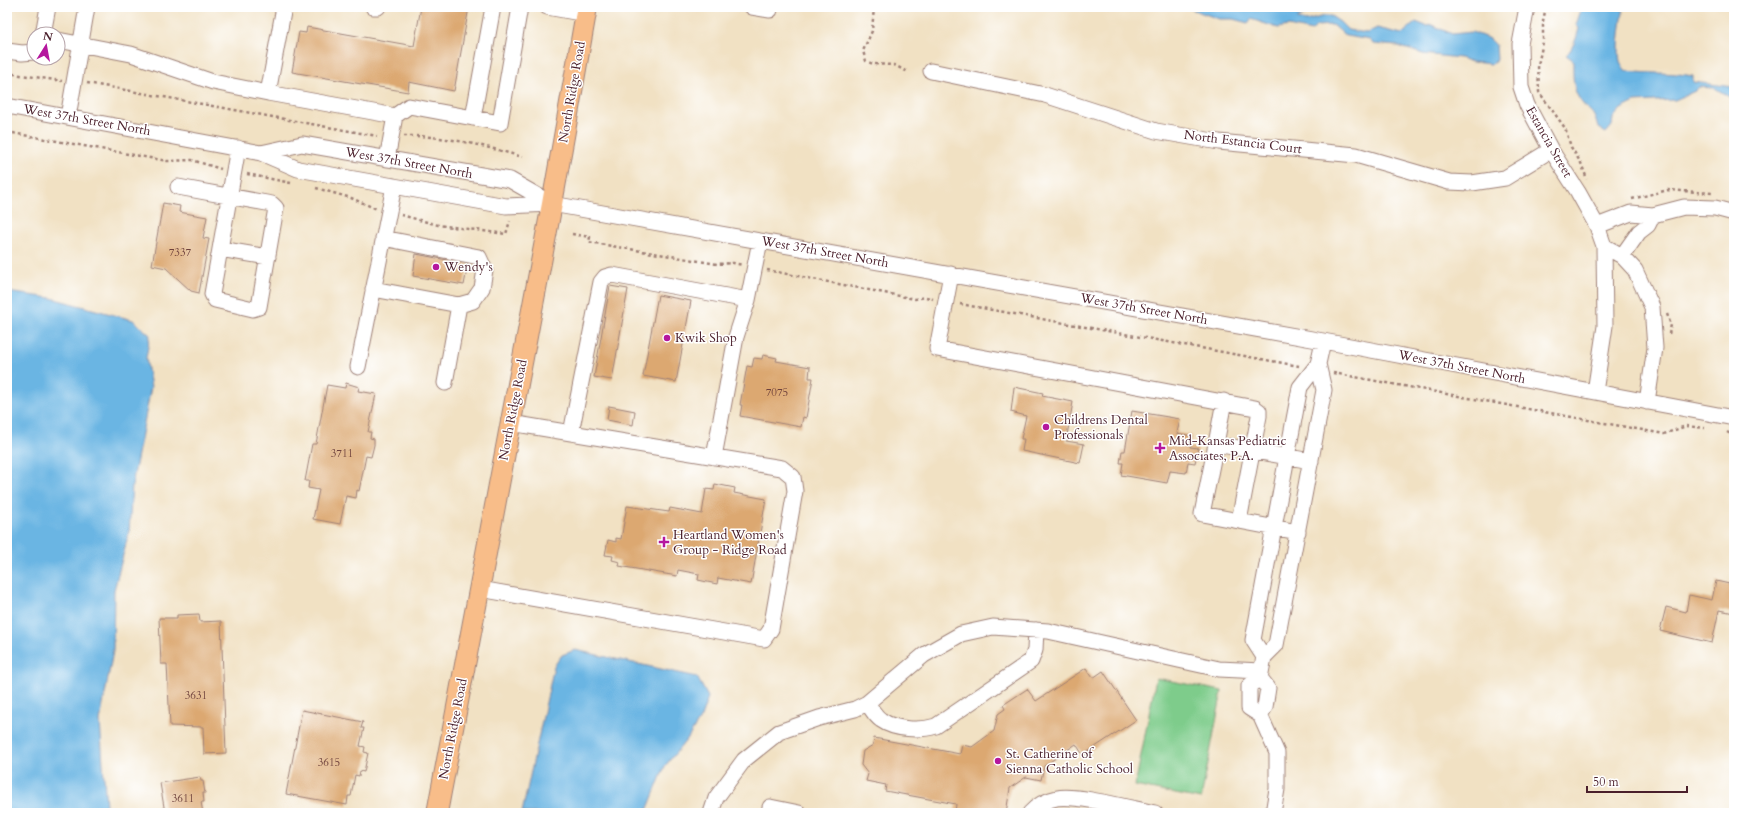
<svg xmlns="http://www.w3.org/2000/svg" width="1741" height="820" viewBox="0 0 1741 820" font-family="Cardo,serif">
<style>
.green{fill:#7ecc8b;stroke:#64765b}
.water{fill:#6ab5e3;stroke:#5a6a87}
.building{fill:#dca871}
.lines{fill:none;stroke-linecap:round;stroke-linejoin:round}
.minor-casing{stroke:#9e8077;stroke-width:17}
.major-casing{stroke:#9e8077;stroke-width:22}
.path{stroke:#9e8077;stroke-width:2.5;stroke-dasharray:3 3;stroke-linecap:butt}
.minor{stroke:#fff;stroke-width:15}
.major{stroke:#f8bd89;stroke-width:20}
.poi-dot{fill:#b5179e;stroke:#fff;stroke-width:1.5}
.labels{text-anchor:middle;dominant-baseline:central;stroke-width:3;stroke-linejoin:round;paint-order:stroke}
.number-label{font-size:11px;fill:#6e413c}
.street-label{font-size:13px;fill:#4a1f2b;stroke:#fff}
.poi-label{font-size:13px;fill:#4a1f2b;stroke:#fff;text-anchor:start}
</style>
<rect width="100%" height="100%" fill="#fff"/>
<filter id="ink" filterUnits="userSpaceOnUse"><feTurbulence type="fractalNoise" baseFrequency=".025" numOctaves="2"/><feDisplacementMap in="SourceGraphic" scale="8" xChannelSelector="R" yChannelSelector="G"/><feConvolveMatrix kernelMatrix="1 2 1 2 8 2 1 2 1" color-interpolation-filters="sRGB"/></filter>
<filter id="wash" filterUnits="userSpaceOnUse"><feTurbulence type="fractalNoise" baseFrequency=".012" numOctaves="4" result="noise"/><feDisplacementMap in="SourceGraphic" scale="16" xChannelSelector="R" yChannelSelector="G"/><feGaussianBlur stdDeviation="0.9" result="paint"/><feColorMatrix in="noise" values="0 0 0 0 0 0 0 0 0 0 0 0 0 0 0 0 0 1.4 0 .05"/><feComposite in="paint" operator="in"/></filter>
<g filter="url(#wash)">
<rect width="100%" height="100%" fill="#f1e1c3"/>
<path class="green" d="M1156,678L1222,691L1201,799L1135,786Z"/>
<path class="water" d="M1165,7H1309C1309,14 1302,16 1297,19L1306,21L1324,16H1331L1340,22L1348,30L1367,33L1377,28L1402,34L1416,22L1426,26L1432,25L1452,34L1472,32L1490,39L1496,45L1497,60L1492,64L1472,62L1460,58L1423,54L1398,46L1373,44L1370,40L1346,36L1333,25L1316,26L1312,31L1288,26L1278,28L1251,19L1248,23L1233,19H1219L1185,7L1176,9Z
M1582,7H1624C1622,18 1616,54 1621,64C1622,66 1625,69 1626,71C1649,74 1671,72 1693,76V82L1734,87V100L1715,88L1699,87L1695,91L1675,100L1635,102L1621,109L1613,118L1612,126L1606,133L1598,128C1593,107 1589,114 1580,100C1572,89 1573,73 1573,60L1566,55C1573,49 1577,37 1579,28L1576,25Z
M7,292L51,298L133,320L150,335L146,358L151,387L132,485L129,532L114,590L113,651L100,721L106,806L103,813H7Z
M575,650L697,677L708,697L701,717L688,738L665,766L646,813H522L554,666L562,655Z"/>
<g id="blocks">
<path class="building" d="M421,7H469L454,91L409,82L408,92L292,72L299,32L306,33L307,27L414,46Z
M163,203L180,206L179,212L207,217L203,238L209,239L199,293L191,291L166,268L152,265Z
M416,254L468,264L464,285L413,276Z
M610,286L628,289L612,380L594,377Z
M658,295L691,301L676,382L643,376Z
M763,355L777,358L776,361L810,367L809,378H813L806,418L803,417L801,427L740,416L742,405H740L747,366L752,367L754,358L762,359Z
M346,383L359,387L358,391L376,394L368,432H371L370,438L374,439V445L371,457L366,456L359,491L357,490L356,498L346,496L340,524L313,519L319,490L308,488L309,481H305L312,444H316L327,385L345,388Z
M1014,387L1043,393L1042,396L1073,402L1066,441L1084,444L1080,463L1022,451L1024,439H1021L1026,416L1011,412Z
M609,406L635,411L633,425L607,420Z
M1132,411L1180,419L1177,433L1192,436L1190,447L1198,448L1195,463L1188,462L1186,473L1170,471L1167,483L1121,475L1123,463H1120L1122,451H1125Z
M715,484L735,488L734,493L766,499L751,584L718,578L717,584L698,580L699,574L678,570L677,576L619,566L620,562L612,560L613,556L605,555L608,540L616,542V538L621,539L627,506L669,512L670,508L702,514L706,489L714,490Z
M1716,581L1734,585V613L1719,610L1712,643L1660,631L1666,607L1686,612L1689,595L1712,600Z
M199,614L200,622L221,621L226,753L204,754L203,727L170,726L167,664H161L159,618H177V615Z
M1086,668L1093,678L1103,671L1136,720L1083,755L1076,744L1044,766L1041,780L1026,777L1010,788L1006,813H955L956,804L885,791L886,785L866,781L868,774L861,765L863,751L873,745L874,738L960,754L962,745L972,747L994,731L998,714L1005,709L1003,705L1027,689L1036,701Z
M302,710L363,722L361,728H364L360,746L365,747L364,752L368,753L364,772L360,771L359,776L355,775L351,796H348L347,805L286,794Z
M200,777L201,781H203L205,793H203L204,802H201L203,813H165L160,783Z"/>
</g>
</g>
<g filter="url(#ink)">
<use href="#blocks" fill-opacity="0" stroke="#9e8077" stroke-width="1"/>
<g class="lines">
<defs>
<path id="minor" d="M284,7L268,93L395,116L409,106L500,123L520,7
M373,7H378
M547,7L586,14
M752,7L770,10V7
M1527,7L1520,44L1521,87L1527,105L1551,150L1578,192L1597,226L1604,246L1605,326L1595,392
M43,34L48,7
M58,40L131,54L213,82L268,93
M7,51L22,53L34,52
M931,71L1045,95L1156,131L1219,142L1356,155L1449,182L1472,183L1505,178L1551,150
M7,106L261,153L298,169L506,206L552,204L1323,341L1734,418
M68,117L87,7
M473,118L493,7
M261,153L302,144L510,180L552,204
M387,159L395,116
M178,187L272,204L276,208L259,307L253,309L215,300L212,294L238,148
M1597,226L1631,213L1653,215L1684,207L1715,208L1734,213
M383,238L479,257L485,270L482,288L473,301L459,305
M1604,246L1622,256L1635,270L1652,307L1655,348L1647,402
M220,249L268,257
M1622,256L1639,232L1648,225L1653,215
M951,274L937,349L1255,408L1259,411V416L1239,521L1298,532
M373,289L459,305L445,383
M358,367L394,186
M1224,401L1216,444L1311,461
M571,433L601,282L605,277L612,275L748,300
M1216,444L1202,514L1239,521
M714,457L736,337L748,300L760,241
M480,589L764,639L771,629L795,491L793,477L782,468L511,423
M1264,657L1253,640L1300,387L1318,364
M867,703C871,708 875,716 881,720C895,730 920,731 936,726L1031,661L1035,650L1036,630
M1260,715L1265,707L1268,688L1260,678
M711,813L716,798L744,760L779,732L819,718L855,709L867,703L924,655L961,634L993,627L1048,631L1219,669L1261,671
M769,813L770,807L799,813
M1030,813C1037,805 1047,800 1057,798C1077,794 1133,809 1155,813
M1273,813L1277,789V753L1260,715L1249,708V686L1260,678L1264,657L1276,645L1324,390L1318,364L1323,341"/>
<path id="major" d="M437,813L552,204L587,7"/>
</defs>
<use href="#minor" class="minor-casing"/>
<use href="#major" class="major-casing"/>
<path class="path" d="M874,7L872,31L863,51L866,61L873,64L894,65L908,72
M1546,7L1543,21V42L1538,65L1539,92L1565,128L1571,147L1581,163L1587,179
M7,73L62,81
M87,83L377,136
M7,132L167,161L192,160L221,169
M404,136C442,135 486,146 522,157
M247,174L291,183
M316,188L351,198L377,209
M1632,199L1668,190L1712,193
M401,215L438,225L506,234L510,221
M572,234L590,237L589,242L717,264L733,263L743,265
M767,270L915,299L926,297L933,299
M960,304L1299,366
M1667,314L1671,325L1669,334
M1333,373L1664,434L1686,426L1705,428
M1727,432L1734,436"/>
<use href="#minor" class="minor"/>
<use href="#major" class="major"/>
</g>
</g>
<g class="poi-dot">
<circle cx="436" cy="267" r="4"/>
<circle cx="667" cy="338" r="4"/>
<circle cx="1046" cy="427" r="4"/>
<path d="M1158 442h4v4h4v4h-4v4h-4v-4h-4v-4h4z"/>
<path d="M662 536h4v4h4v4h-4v4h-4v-4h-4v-4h4z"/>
<circle cx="998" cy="761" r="4"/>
</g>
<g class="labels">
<g class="number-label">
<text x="180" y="252">7337</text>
<text x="777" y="392">7075</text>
<text x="342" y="453">3711</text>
<text x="196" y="695">3631</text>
<text x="329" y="762">3615</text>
<text x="183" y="798">3611</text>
</g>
<g class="street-label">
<text transform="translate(572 92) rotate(-80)">North Ridge Road</text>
<text transform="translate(87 120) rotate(10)">West 37th Street North</text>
<text transform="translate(1243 142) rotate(7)">North Estancia Court</text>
<text transform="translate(1549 142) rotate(60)">Estancia Street</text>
<text transform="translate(409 163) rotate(10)">West 37th Street North</text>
<text transform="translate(825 252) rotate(10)">West 37th Street North</text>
<text transform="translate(1144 309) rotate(10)">West 37th Street North</text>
<text transform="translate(1462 367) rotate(11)">West 37th Street North</text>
<text transform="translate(513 410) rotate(-79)">North Ridge Road</text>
<text transform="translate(453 729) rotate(-79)">North Ridge Road</text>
</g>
<g class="poi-label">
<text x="444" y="267">Wendy's</text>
<text x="675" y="338">Kwik Shop</text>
<text x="1054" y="420">Childrens Dental<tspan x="1054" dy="15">Professionals</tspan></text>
<text x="1169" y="441">Mid-Kansas Pediatric<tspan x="1169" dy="15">Associates, P.A.</tspan></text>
<text x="673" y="535">Heartland Women's<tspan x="673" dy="15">Group - Ridge Road</tspan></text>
<text x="1006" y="754">St. Catherine of<tspan x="1006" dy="15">Sienna Catholic School</tspan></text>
</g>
</g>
<rect width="1741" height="820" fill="none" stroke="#fff" stroke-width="24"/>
<g transform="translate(46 46) rotate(11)"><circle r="19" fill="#ffffff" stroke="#b7a5aa"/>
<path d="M0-3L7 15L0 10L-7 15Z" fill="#b5179e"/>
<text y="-6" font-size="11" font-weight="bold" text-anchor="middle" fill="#4a1f2b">N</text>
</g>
<path d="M1587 786v6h100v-6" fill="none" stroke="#4a1f2b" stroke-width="2"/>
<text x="1593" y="786" font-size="12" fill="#4a1f2b" stroke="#ffffff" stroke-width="3" paint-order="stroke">50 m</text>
</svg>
